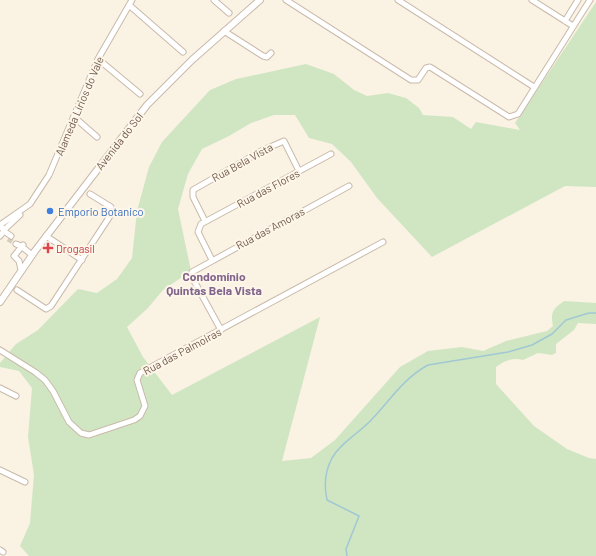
<svg xmlns="http://www.w3.org/2000/svg" width="596" height="556" viewBox="0 0 596 556" font-family="Barlow,sans-serif">
<style>
.green{fill:#d0e6c3}
.lines{fill:none;stroke-linecap:round;stroke-linejoin:round}
.stream{stroke:#a1c8d2;stroke-width:1.5}
.minor-tunnel{stroke:#d7ccbd;stroke-width:5;stroke-dasharray:5 2.5;stroke-linecap:butt}
.minor-casing{stroke:#c9baab;stroke-width:7}
.tertiary-casing{stroke:#c9baab;stroke-width:8}
.minor{stroke:#fff;stroke-width:5}
.tertiary{stroke:#fff;stroke-width:6}
.shop-dot{fill:#3f7fe0;stroke:#fdf6e9;stroke-width:1.5}
.health-dot{fill:#e0444e;stroke:#fdf6e9;stroke-width:1.5}
.labels{text-anchor:middle;dominant-baseline:central;stroke-width:4;stroke-linejoin:round;paint-order:stroke}
.street-label{font-size:11px;fill:#6f5a4c;stroke:#fdf6e9}
.shop-label{font-size:11px;fill:#366cbe;stroke:#fdf6e9;text-anchor:start}
.health-label{font-size:11px;fill:#be3a42;stroke:#fdf6e9;text-anchor:start}
.neighbourhood-label{font-size:12px;font-weight:bold;fill:#80648c;stroke:#fdf6e9}
</style>
<rect width="100%" height="100%" fill="#faf2e3"/>
<path class="green" d="M596,2V187L565,186L432,257L377,198L351,162L332,144L309,138L295,115H274L251,123L229,136L202,149L188,174L178,209L191,271L163,290L147,309L127,327L143,357L172,395L320,317L282,461L311,458L335,440L400,367L428,351L462,347L483,351L506,341L547,331L553,326C550,312 553,309 564,301L596,303V324L578,323L574,330L556,344V353L552,355L538,353L523,360C513,357 504,361 496,367V384L534,426L567,449L589,458L596,459V556H29L20,546L30,523L34,475L28,437L32,388L19,371L0,367V363L16,344L38,330L78,289L97,293L117,279L132,258L137,211L149,167L162,142L210,90L236,79L306,64L334,74L354,90L367,96L388,93L406,98L419,108L423,115L453,117L471,129L476,122L520,130L515,123Z"/>
<g class="lines">
<path class="stream" d="M347,556L346,549L359,516L327,500C324,486 325,471 332,458C342,441 360,433 373,418C391,399 404,378 428,365L508,352L532,345L552,334L566,320L589,313H596"/>
<path class="minor-tunnel" d="M8,239L16,244"/>
<defs>
<path id="minor" d="M214,0L229,13
M286,0L411,80H418L426,68L430,67L509,117L518,114L590,0
M398,0L534,87
M532,0L573,26
M129,5L183,52
M565,21L578,0
M224,31L263,56L267,57L271,53
M98,59L140,94
M74,117L97,137
M205,221L193,197V190L263,150L284,141L299,171
M0,225L30,204L49,175L98,59L132,0
M4,230L20,215
M4,231L11,236
M0,236L4,231L2,228
M46,236L82,260
M16,244L21,246L32,255
M212,260L198,232L201,224L331,154
M21,270L19,261L14,256L23,245
M17,290L46,309L51,306L112,213L111,207L90,194
M221,330L193,279L192,272L349,186
M0,350L35,372L45,380L53,391L69,422L81,433L89,435L134,420L140,416L145,406L137,380L140,373L383,242
M0,388L16,396
M0,470L25,482
M0,550L3,552"/>
<path id="tertiary" d="M0,302L35,251L147,105L192,60L260,0"/>
</defs>
<use href="#minor" class="minor-casing"/>
<use href="#tertiary" class="tertiary-casing"/>
<use href="#minor" class="minor"/>
<use href="#tertiary" class="tertiary"/>
</g>
<circle class="shop-dot" cx="50" cy="211" r="4"/>
<path class="health-dot" d="M46 242h4v4h4v4h-4v4h-4v-4h-4v-4h4z"/>
<g class="labels">
<g class="street-label">
<text transform="translate(79 106) rotate(-67)">Alameda Lírios do Vale</text>
<text transform="translate(119 141) rotate(-52)">Avenida do Sol</text>
<text transform="translate(242 162) rotate(-29)">Rua Bela Vista</text>
<text transform="translate(268 188) rotate(-28)">Rua das Flores</text>
<text transform="translate(270 228) rotate(-28)">Rua das Amoras</text>
<text transform="translate(182 351) rotate(-28)">Rua das Palmoiras</text>
</g>
<g class="shop-label">
<text x="58" y="211">Emporio Botanico</text>
</g>
<g class="health-label">
<text x="56" y="248">Drogasil</text>
</g>
<g class="neighbourhood-label">
<text x="214" y="276">Condomínio<tspan x="214" dy="14">Quintas Bela Vista</tspan></text>
</g>
</g>
</svg>
